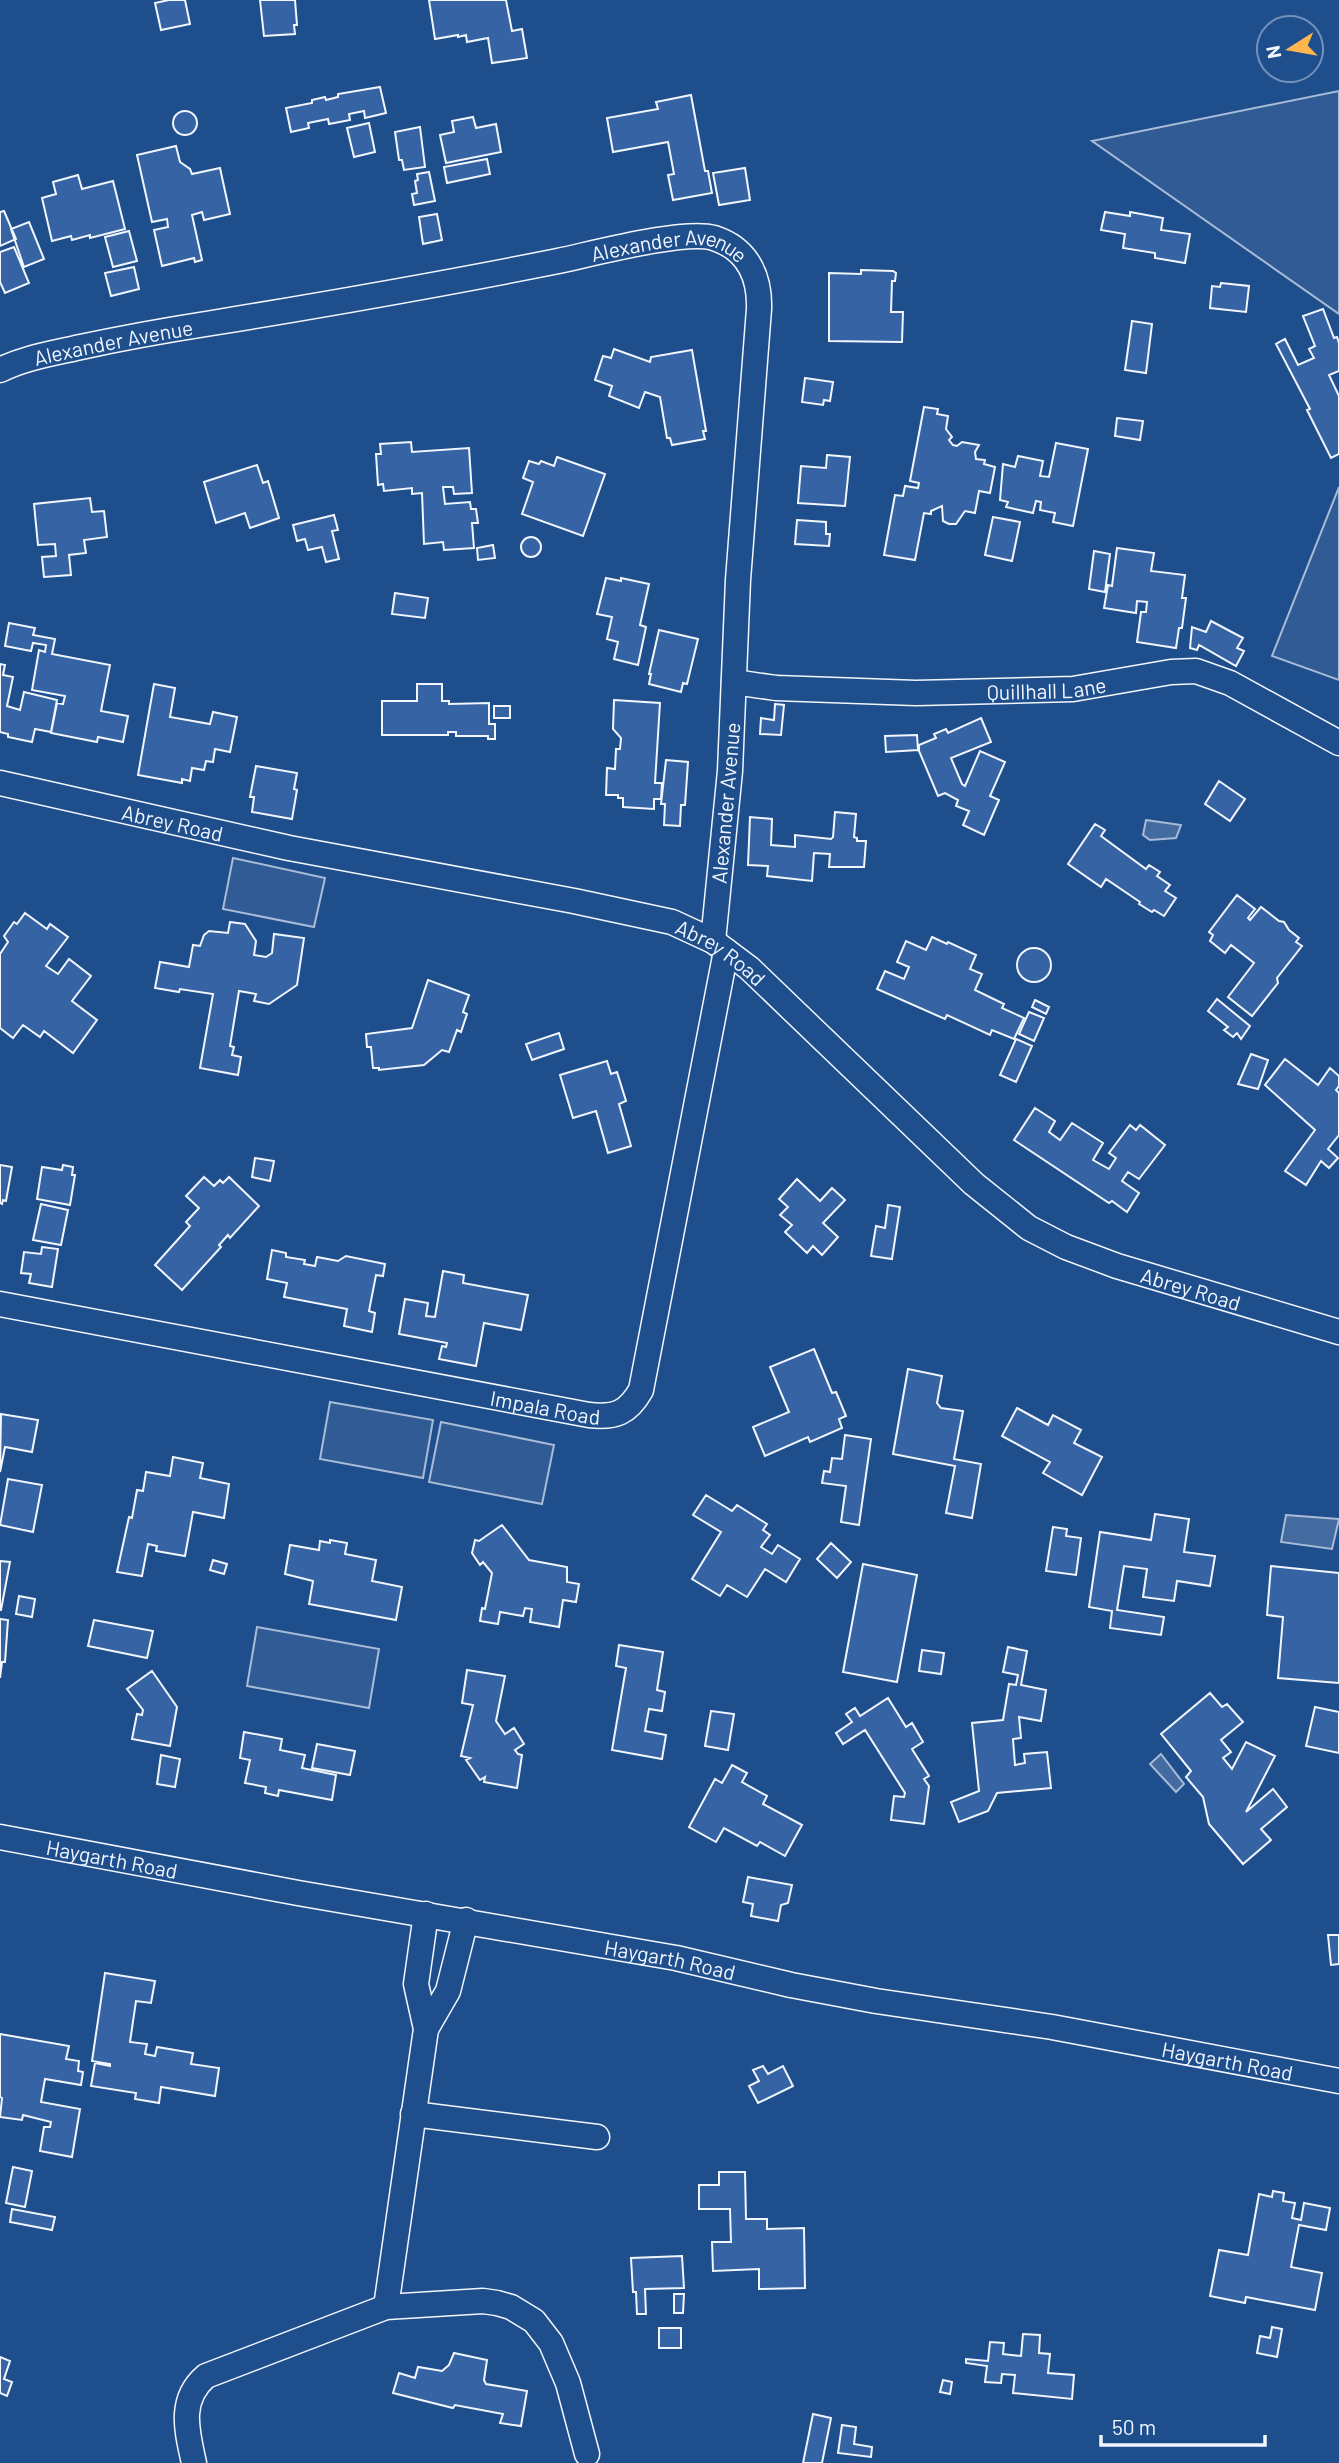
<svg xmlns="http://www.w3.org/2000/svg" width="1339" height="2463" viewBox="0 0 1339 2463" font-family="Barlow,sans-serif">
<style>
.built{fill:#305b95;stroke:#a8bbd7;stroke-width:2}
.water{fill:#446ba0;stroke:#a8bbd7;stroke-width:2}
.building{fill:#3563a3;stroke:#f2f6ff;stroke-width:2}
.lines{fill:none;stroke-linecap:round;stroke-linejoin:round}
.minor-casing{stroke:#f2f6ff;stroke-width:27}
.minor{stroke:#1f4e8c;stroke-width:24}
.labels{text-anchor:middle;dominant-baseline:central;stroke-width:5;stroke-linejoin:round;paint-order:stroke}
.street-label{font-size:21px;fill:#f2f6ff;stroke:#1f4e8c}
</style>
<rect width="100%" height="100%" fill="#1f4e8c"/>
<path class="built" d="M1339,91V314L1092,141Z
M1339,487V680L1272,656Z
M233,858L325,878L314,927L223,909Z
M330,1402L433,1420L423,1478L320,1459Z
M441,1422L554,1445L542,1504L429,1482Z
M257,1627L379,1649L369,1708L247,1686Z"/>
<path class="water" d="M1146,820L1181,825L1176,838L1150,840L1143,835Z
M1286,1515L1339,1519L1332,1549L1281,1542Z
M1161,1754L1184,1784L1176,1792L1150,1764Z"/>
<path class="building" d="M169,0H185L190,24L161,30L155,3Z
M260,0H295L297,25H294L295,34L264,36Z
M429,0H506L512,31L522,29L527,58L492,63L488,38L467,42L466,35L458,37V35L435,39Z
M380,87L386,113L365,118L364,111L349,114L350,120L329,124L328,119L308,123L309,128L291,132L286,108L312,103V100L325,97L326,100L338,97V94Z
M691,95L705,171H708L712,193L673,200L668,175L674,174L668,142L613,152L607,118L658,109L656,102Z
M173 123a12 12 0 1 1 24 0a12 12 0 1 1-24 0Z
M473,117L476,128L496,124L501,152L446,163L440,135L454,132L452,121Z
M369,123L375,152L354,157L347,128Z
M420,127L425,167L404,170L402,160H399L395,132Z
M176,146L180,162L190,169L192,174L220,168L230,214L204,220L202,212L192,215L202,260L195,262L194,258L162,266L154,230L168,227L167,219L152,222L137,155Z
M487,159L490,174L447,183L444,167Z
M745,168L750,200L719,205L713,173Z
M429,172L435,201L414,205L412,194L417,193L415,181L418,180L417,174Z
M78,175L82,189L113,181L125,229L90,238V235L72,240L71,236L52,241L42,198L56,194L53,182Z
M4,211L16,239L0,246V212Z
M1105,212L1130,216V212L1163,218L1161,230L1190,234L1185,263L1155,258V253L1123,248L1125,234L1101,230Z
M437,214L442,240L423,244L419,217Z
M29,222L44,259L24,267L11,229Z
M129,231L137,261L113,267L105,237Z
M14,247L29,283L5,293L0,282V252Z
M134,267L139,289L111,296L105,273Z
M861,270L893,271L896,273L895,281H892L891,312H903L902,342L829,341V273L861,274Z
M1221,283L1249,286L1246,312L1210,308L1212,286L1220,287Z
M1323,309L1334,338L1337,337L1339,343V371L1329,375L1339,396V454L1331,458L1307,410L1310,409L1276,344L1285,339L1298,365L1314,358L1309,349L1315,346L1303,316Z
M1132,321L1152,324L1146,373L1125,370Z
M614,349L650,362L651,357L692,350L706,431H703L705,439L672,445L670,438H667L660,397L645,392L639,408L609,396L612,386L595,380L603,356L611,358Z
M805,378L833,382L830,401L824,400L823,405L802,402Z
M924,407L938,409L937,414L948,416L946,429L952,437L949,440L953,445L957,446L962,442L979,445L975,452L976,459L985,460L984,464L995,467L990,493L979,491L975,513L965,511L956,524H949L943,521L942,506L931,511V514L924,513L915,560L884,555L895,495L903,496L905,486L918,488L919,483L910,481Z
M1117,418L1143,421L1140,440L1115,436Z
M411,442L412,452L469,448L472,493L454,494L453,487H443L445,504L470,502L471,509H476L478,523H472L474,548L444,550L443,542L424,544L422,493L412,494V488L384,491L383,484L378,485L376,454H381L380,444Z
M1056,443L1088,449L1073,526L1053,522L1055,513L1040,510L1041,502L1036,501L1033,513L1006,507L1008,502L1000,500L1003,464L1015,467L1018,456L1043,461L1040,476L1049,477Z
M827,455L850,457L845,506L798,503L801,466L826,468Z
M557,457L605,474L583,536L522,514L533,482L523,478L529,461L539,464L541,461L554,466Z
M257,465L263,483L268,481L279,518L250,528L245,513L216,523L204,482Z
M90,498L92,512L104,511L107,537L84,540L86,553L69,555L71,575L44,577L42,557L56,556L55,544L38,545L34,504Z
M334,515L338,530L332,531L339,559L326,562L322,547L308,550L305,539L297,541L293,525Z
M993,517L1020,522L1012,561L985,555Z
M797,520L826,522V534H830L829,546L795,544Z
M521 547a10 10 0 1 1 20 0a10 10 0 1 1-20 0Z
M493,545L495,558L478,560L477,548Z
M1117,548L1154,553L1151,571L1185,575L1182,598H1186L1182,628H1179L1176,648L1137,642L1141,612H1146L1147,602L1137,601L1136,613L1104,608L1108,585L1112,586Z
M1094,551L1110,554L1105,592L1089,589Z
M606,578L621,581V578L649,584L640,625L646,627L638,665L614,659L618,642L607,639L612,617L597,614Z
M395,593L428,598L425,618L392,614Z
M1211,621L1243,638L1237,648L1244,651L1236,666L1199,645L1197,650L1190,648L1192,627L1206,632Z
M9,623L35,628L33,635L55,639L52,654L110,665L101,711L128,716L123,742L98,737L97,742L51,733L57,703L63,704L65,696L32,690L39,650L45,652L46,645L33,643L31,651L5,646Z
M659,630L698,639L687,684L683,683L681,692L649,684L651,674H649Z
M0,664L5,665L3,675L13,677L7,706L20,710L24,692L57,700L51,732L35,729L32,742L8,737V734L0,732Z
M154,684L175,688L170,717L210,724L213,712L237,717L230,752L215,749L213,762L206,761L204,770L192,768L190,781L182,779V783L138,775Z
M417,684H442V701H449V704L489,703V724H495V739H488V736H456V732H448V735H382V701H417Z
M614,700L660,703L655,783H662L661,799H654V809L623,807V798H618V795H606L607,768L615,769L616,749H620L621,738L613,729Z
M775,704L784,705L781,735L760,734L761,718L774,720Z
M494,706H510V718H494Z
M981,718L991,742L951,758L962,784L965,786L980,751L1005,762L990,796L999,800L984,835L963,825L969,811L956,806L958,800L945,793L938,796L919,751V745L936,738L934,734L946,729L948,733Z
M917,735L918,750L886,752L885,736Z
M666,760L688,762L685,805H681L680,826L664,825L665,804H661Z
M256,766L297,773L294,789L297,790L292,819L252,812L254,797H250Z
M1219,781L1245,799L1230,821L1205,804Z
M835,812L856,814L854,837L857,838V841H866L864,867H829L830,854L814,853L812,881L767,876L768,866L748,865L750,817L772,819L771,845L795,847V835L831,839L833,837Z
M1095,824L1105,830L1101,836L1146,869L1149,865L1160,872L1157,876L1170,885L1165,891L1176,898L1164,916L1154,910L1152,912L1139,904L1140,902L1106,879L1101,887L1068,864Z
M1237,895L1255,909L1248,918L1250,920L1261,907L1279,921L1284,922L1289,930L1299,938L1296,942L1302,946L1277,978L1278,983L1252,1016L1228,997L1254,963L1231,945L1225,953L1210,941L1213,935L1209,932Z
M25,913L47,929L50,924L68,937L46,966L58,974L69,959L91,976L72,1001L97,1020L73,1053L44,1031L40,1037L23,1025L13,1038L0,1028V954L8,942L4,936L14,922L17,924Z
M230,922L245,924L256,941L254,955L266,957L272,953L274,934L304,938L297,985L269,1004L254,1001L256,994L239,991L230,1046L234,1047L232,1055L241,1057L238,1075L200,1068L213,994L180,989L179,992L155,988L160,962L189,967L193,945L200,946L204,935L209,931L228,933Z
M932,937L947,944L948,942L976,955L970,969L982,974L975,990L1004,1004L1002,1008L1024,1018L1014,1039L992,1030L990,1035L947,1015L945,1019L877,989L885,971L904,979L909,967L897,962L906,941L926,950Z
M1017 965a17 17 0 1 1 34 0a17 17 0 1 1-34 0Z
M428,980L469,995L463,1012L467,1014L461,1032L457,1030L449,1052L442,1050L424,1065L379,1070V1068H373L371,1047H367L366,1034L412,1028Z
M1217,999L1250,1026L1241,1039L1237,1033L1233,1037L1224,1030L1228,1027L1208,1011Z
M1035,1000L1049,1007L1046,1014L1032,1007Z
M1029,1012L1044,1018L1034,1041L1019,1034Z
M559,1033L564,1049L532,1060L526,1044Z
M1016,1039L1032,1046L1016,1082L1000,1075Z
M1251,1054L1268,1060L1258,1089L1238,1084Z
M1285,1059L1318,1085L1330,1068L1339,1076V1086L1336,1090L1339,1093V1135L1328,1149L1338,1158L1329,1168L1321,1161L1306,1185L1285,1171L1315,1130L1265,1085Z
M607,1061L611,1074L617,1072L626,1101L619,1104L631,1146L608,1153L596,1111L573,1118L560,1075Z
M1035,1108L1055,1121L1049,1132L1060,1140L1072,1123L1103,1143L1093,1160L1109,1169L1116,1158L1109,1153L1130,1125L1136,1130L1140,1125L1165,1145L1139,1179L1128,1172L1122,1181L1139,1193L1127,1212L1112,1201L1109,1203L1014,1140Z
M255,1158L274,1161L270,1181L252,1177Z
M0,1165L12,1167L6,1201L3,1200L2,1204L0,1203Z
M63,1165L73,1167L72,1175H75L70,1205L37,1199L42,1167L62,1170Z
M204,1177L214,1186L220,1180L223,1183L229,1177L259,1206L230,1238L228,1235L219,1245L221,1247L182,1290L155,1265L190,1226L186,1222L199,1208L186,1196Z
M797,1179L820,1201L832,1188L845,1200L823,1223L838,1237L822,1255L813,1246L807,1253L785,1232L792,1225L780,1215L788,1207L779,1199Z
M41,1204L68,1210L61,1245L33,1240Z
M888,1205L900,1207L892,1259L871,1256L876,1226L885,1228Z
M42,1247L58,1249L52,1287L29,1283L31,1274L21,1273L24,1252L41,1254Z
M272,1250L286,1253V1257L305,1260L304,1264L315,1266L317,1257L338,1261L346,1256L385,1264L383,1276L376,1275L369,1311L375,1313L372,1332L344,1326L347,1309L284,1297L287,1283L267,1279Z
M443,1271L464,1275L463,1283L528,1295L521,1330L484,1323L476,1366L439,1359L442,1346L446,1347L447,1343L399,1334L405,1299L428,1303L426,1316L435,1317Z
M814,1349L832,1393L836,1392L846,1416L839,1419L842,1428L810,1442L808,1437L765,1456L753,1427L789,1412L770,1367Z
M908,1369L942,1376L937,1403L941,1408L963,1411L954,1459L981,1464L972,1518L946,1513L955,1466L893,1454Z
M1017,1408L1048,1425L1053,1415L1081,1430L1074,1443L1102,1457L1082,1495L1043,1473L1050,1462L1002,1436Z
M1,1414L38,1420L32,1452L5,1447L0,1472Z
M845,1435L871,1439L859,1525L841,1522L846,1486L822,1483L824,1471L830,1472L832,1458L842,1459Z
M173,1457L203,1463L200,1478L229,1484L224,1518L193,1512L185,1556L156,1551L157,1546L148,1544L142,1576L117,1572L129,1517L132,1518L137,1490L143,1491L146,1472L170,1476Z
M8,1479L42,1485L33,1532L0,1525Z
M706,1495L732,1511L737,1505L767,1524L763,1530L770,1535L761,1547L772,1554L778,1545L800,1559L786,1582L765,1569L747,1597L727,1585L720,1596L692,1579L721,1532L693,1515Z
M1155,1514L1189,1519L1184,1552L1215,1556L1210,1586L1177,1581L1174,1601L1143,1597L1147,1569L1124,1566L1117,1610L1164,1617L1161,1635L1110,1628L1112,1611L1089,1607L1100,1532L1151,1540Z
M502,1525L529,1560L567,1567V1582L579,1584L576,1602L563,1600L559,1627L530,1622L532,1609L525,1608L523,1616L500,1612L498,1624L480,1621L482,1608L485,1609L492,1573L483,1562L480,1565L472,1553L475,1540L479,1541Z
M1053,1527L1067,1529L1066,1536L1081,1538L1076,1575L1046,1571Z
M330,1540L347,1543L345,1554L376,1560L372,1581L402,1587L396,1620L309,1604L313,1581L285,1574L290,1545L319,1550L320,1541L330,1543Z
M831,1543L851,1562L837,1578L817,1559Z
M213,1560L227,1564L224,1574L210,1570Z
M0,1561L10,1562L1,1610H0Z
M863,1564L917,1575L897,1682L843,1672Z
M1271,1566L1339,1573V1683L1278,1678L1283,1617L1267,1615Z
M19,1596L35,1599L32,1617L16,1614Z
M0,1619L8,1620L5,1662H2L0,1678Z
M94,1620L153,1631L147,1658L88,1646Z
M619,1645L663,1652L657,1690L665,1692L662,1711L649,1709L645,1731L666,1735L662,1759L612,1750L626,1668L616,1666Z
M1008,1647L1027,1651L1021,1685L1046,1690L1041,1721L1019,1717L1021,1738L1013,1739L1015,1765L1025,1763L1024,1754L1047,1752L1051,1788L997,1793L988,1811L959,1822L951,1802L979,1791L972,1723L1003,1720L1009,1684L1016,1685L1018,1675L1003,1672Z
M922,1650L944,1653L941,1674L919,1671Z
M467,1670L505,1676L496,1721L505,1734L514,1728L524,1744L515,1750L518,1754L522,1755L517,1788L484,1782L485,1777L480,1780L466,1760L470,1758L461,1756L473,1705L462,1703Z
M152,1671L177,1707L170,1746L132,1739L137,1714L142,1715L143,1710L127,1689Z
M1210,1693L1222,1707L1227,1704L1243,1722L1221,1740L1231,1752L1223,1758L1232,1769L1246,1742L1275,1756L1246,1812L1273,1789L1287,1807L1261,1829L1271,1840L1243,1864L1209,1824L1203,1797L1186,1777L1191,1771L1161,1734Z
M888,1698L906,1727L912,1723L923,1742L912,1749L929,1776L924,1779L929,1786L924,1824L891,1820L894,1796L904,1797L905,1793L865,1730L843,1744L836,1733L852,1722L846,1714L855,1708L860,1716Z
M1315,1707L1339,1712V1753L1306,1746Z
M711,1711L734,1714L728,1750L705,1746Z
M244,1732L282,1739L280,1750L305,1755L302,1768L336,1775L332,1800L279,1790L278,1796L265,1793L266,1787L245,1783L250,1760L240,1758Z
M317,1744L355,1751L350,1775L312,1768Z
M161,1755L180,1759L175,1787L157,1784Z
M732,1765L747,1773L742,1782L767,1796L763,1804L802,1825L785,1856L760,1842L757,1846L724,1828L716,1842L689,1827L715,1779L722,1783Z
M748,1877L792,1885L788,1903L781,1905L778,1921L751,1916L753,1904L743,1902Z
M1328,1935H1339V1964L1331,1965Z
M105,1973L155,1981L151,2003L136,2001L130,2042L147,2044L145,2054L155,2056L157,2047L193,2053L191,2064L219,2068L215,2096L161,2087L159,2103L135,2099L136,2093L91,2086L95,2063L110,2066V2064L92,2061Z
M0,2034L69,2046L66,2059L79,2061L78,2071L83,2072L81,2085L45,2079L41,2102L80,2109L72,2157L40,2151L44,2127H50L51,2122L23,2115L22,2120L0,2117L2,2098L0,2097Z
M763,2066L768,2074L783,2066L793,2086L758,2103L749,2086L759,2081L753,2070Z
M13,2167L32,2171L25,2207L6,2203Z
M719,2172H745L746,2219H767V2229L804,2228L805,2288L759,2289V2269L713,2271L712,2242H731L730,2209H699V2185H719Z
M1273,2191L1284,2193L1283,2201L1295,2203L1292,2218L1301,2220L1304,2203L1330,2208L1326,2230L1299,2225L1291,2267L1322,2273L1315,2310L1246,2297L1245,2303L1210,2296L1219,2250L1248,2255L1259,2194L1272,2197Z
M12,2209L55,2217L52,2230L10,2222Z
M682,2256L684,2288L645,2289L646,2314H637L636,2292H633L631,2258Z
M674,2294H684L683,2313H674Z
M1272,2327L1282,2329L1277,2357L1257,2353L1260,2336L1270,2338Z
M659,2328H681V2348H659Z
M1023,2334L1040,2335L1039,2353L1050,2354L1048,2373L1074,2375L1072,2399L1013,2393L1015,2375L1002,2374L1001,2383L985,2382L987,2366L966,2363V2359L988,2361L990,2342L1004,2343L1003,2354L1021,2356Z
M454,2353L487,2360L484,2380L486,2384L527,2391L521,2426L500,2423L503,2414L455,2405L453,2408L393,2393L399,2373L415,2378L418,2367L442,2371L449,2365Z
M0,2357L10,2361L4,2379L12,2382L7,2396L0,2393Z
M943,2380L952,2382L950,2394L940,2392Z
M813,2414L831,2418L822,2463H803Z
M842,2425L856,2427L854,2444L872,2447L871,2457L838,2453Z"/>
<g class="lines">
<defs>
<g id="minor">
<path id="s1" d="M0,370C24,358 50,354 76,348C122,338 167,330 212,323C328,304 443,284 558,261C592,254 685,229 714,238C748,249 760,277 759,309L738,580L730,771L713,941"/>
<path id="s2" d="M734,682L776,688L916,693L1073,689L1171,672L1196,671L1230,683L1339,743"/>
<path id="s3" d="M0,783L289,848L574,901L672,922L713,941L749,968L974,1184L1029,1228L1066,1247L1117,1266L1339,1332"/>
<path id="s4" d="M0,1304L589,1415C615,1418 628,1413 641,1390L726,951"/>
<path id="s5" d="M0,1837L298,1893L676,1958L791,1985L876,2001L1052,2027L1339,2081"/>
<path d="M426,2029L448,1991L466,1920"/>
<path d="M413,2114L597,2137"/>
<path d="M386,2307L426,2029L416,1984L426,1914"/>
<path d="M194,2463C187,2431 178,2400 206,2376L386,2307L483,2301L497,2303L511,2307L534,2321L551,2343L568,2383L587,2454"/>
</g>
</defs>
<use href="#minor" class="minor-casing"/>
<use href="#minor" class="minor"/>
</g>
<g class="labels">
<g class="street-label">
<text stroke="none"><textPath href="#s1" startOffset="684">Alexander Avenue</textPath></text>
<text stroke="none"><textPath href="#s1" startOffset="117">Alexander Avenue</textPath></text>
<text stroke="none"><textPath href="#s2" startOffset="313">Quillhall Lane</textPath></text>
<text transform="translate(725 803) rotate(-85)">Alexander Avenue</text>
<text stroke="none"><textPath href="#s3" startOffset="177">Abrey Road</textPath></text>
<text stroke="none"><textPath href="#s3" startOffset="744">Abrey Road</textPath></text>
<text stroke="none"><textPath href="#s3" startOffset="1332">Abrey Road</textPath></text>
<text stroke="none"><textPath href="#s4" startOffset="555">Impala Road</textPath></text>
<text stroke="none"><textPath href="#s5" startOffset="114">Haygarth Road</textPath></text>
<text stroke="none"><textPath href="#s5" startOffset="681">Haygarth Road</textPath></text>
<text stroke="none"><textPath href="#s5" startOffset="1248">Haygarth Road</textPath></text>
</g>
</g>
<g transform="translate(1290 49) rotate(259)"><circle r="33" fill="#1f4e8c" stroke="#7391ba" stroke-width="2"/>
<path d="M0-5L12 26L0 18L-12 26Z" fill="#ffb74d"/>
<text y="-10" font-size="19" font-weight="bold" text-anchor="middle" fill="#f2f6ff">N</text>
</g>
<path d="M1101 2435v10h164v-10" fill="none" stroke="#f2f6ff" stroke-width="3.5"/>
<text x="1112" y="2435" font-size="21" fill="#f2f6ff" stroke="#1f4e8c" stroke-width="5" paint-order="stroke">50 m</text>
</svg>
